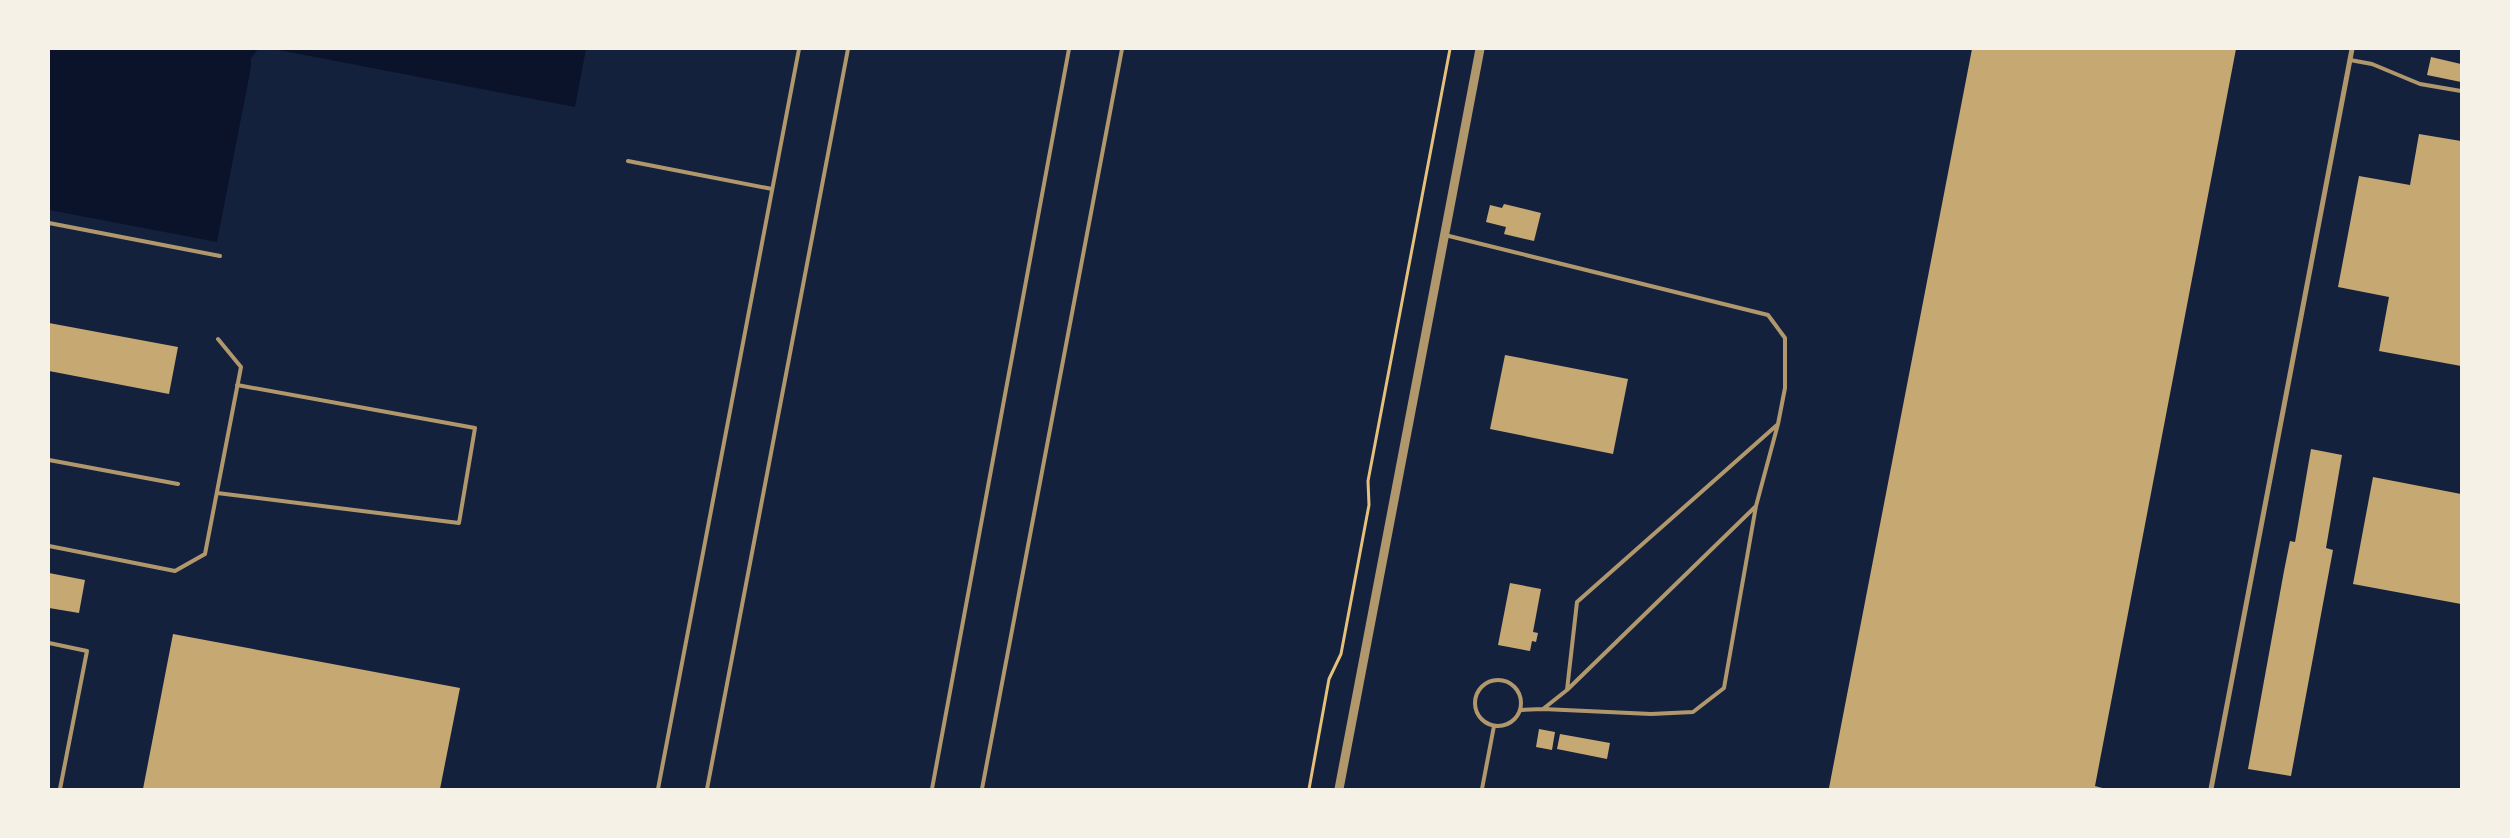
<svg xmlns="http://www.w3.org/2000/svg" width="2510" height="838" viewBox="0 0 2510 838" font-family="Montserrat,sans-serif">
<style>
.water{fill:#0b132b}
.building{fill:#c6a872}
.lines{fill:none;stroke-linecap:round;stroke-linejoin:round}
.path{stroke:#e5c07b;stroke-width:3}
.service{stroke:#b1986c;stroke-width:4}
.minor{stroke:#b1986c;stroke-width:5}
.tertiary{stroke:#b1986c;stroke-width:9}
</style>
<rect width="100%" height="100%" fill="#14213d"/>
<path class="water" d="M49,49H258L251,59V67L217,242L49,210Z
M273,49H586L575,107Z"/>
<path class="building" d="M1972,49H2236L2095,786L2106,789H1837L1829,788Z
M2431,57L2461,64V82L2427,75Z
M2419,134L2461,141V366L2379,351L2389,297L2338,287L2359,176L2410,185Z
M1504,204L1541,213L1534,241L1504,234L1506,227L1486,222L1490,205L1502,208Z
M49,323L178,347L169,394L49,371Z
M1505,355L1628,379L1613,454L1490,429Z
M2311,449L2342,455L2326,548L2333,550L2291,776L2248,769L2284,571L2290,541L2295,542Z
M2373,477L2461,494V604L2353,584Z
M49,573L85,580L79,613L49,608Z
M1510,583L1541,589L1533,632L1538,633L1536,642L1532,641L1530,651L1498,645Z
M173,634L460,688L440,789H143Z
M1539,729L1555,732L1552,750L1536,747Z
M1560,734L1610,743L1607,759L1557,749Z"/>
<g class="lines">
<path class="path" d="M1309,789L1329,679L1341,654L1369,505L1368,481L1450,49"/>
<path class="service" d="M2350,60L2372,64L2420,84L2461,91
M628,161L772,189
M49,223L220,256
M1445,235L1768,315L1785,338V388L1778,424L1756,506L1724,688L1693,712L1651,714L1543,709L1521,710
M49,460L178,484
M217,493L459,523L475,428L237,385
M49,546L175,571L205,554L241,367L218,339
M49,643L87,651L60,789
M1475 703a23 23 0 1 1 46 0a23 23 0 1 1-46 0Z
M1567,690L1577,602L1777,425
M1543,709L1567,690L1755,507
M658,789L799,49
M707,789L848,49
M932,789L1069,49
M982,789L1122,49
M1482,789L1494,726"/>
<path class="minor" d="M2211,789L2352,49"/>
<path class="tertiary" d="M1339,789L1480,49"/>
</g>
<rect width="2510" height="838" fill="none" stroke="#f6f1e7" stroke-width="100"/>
</svg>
